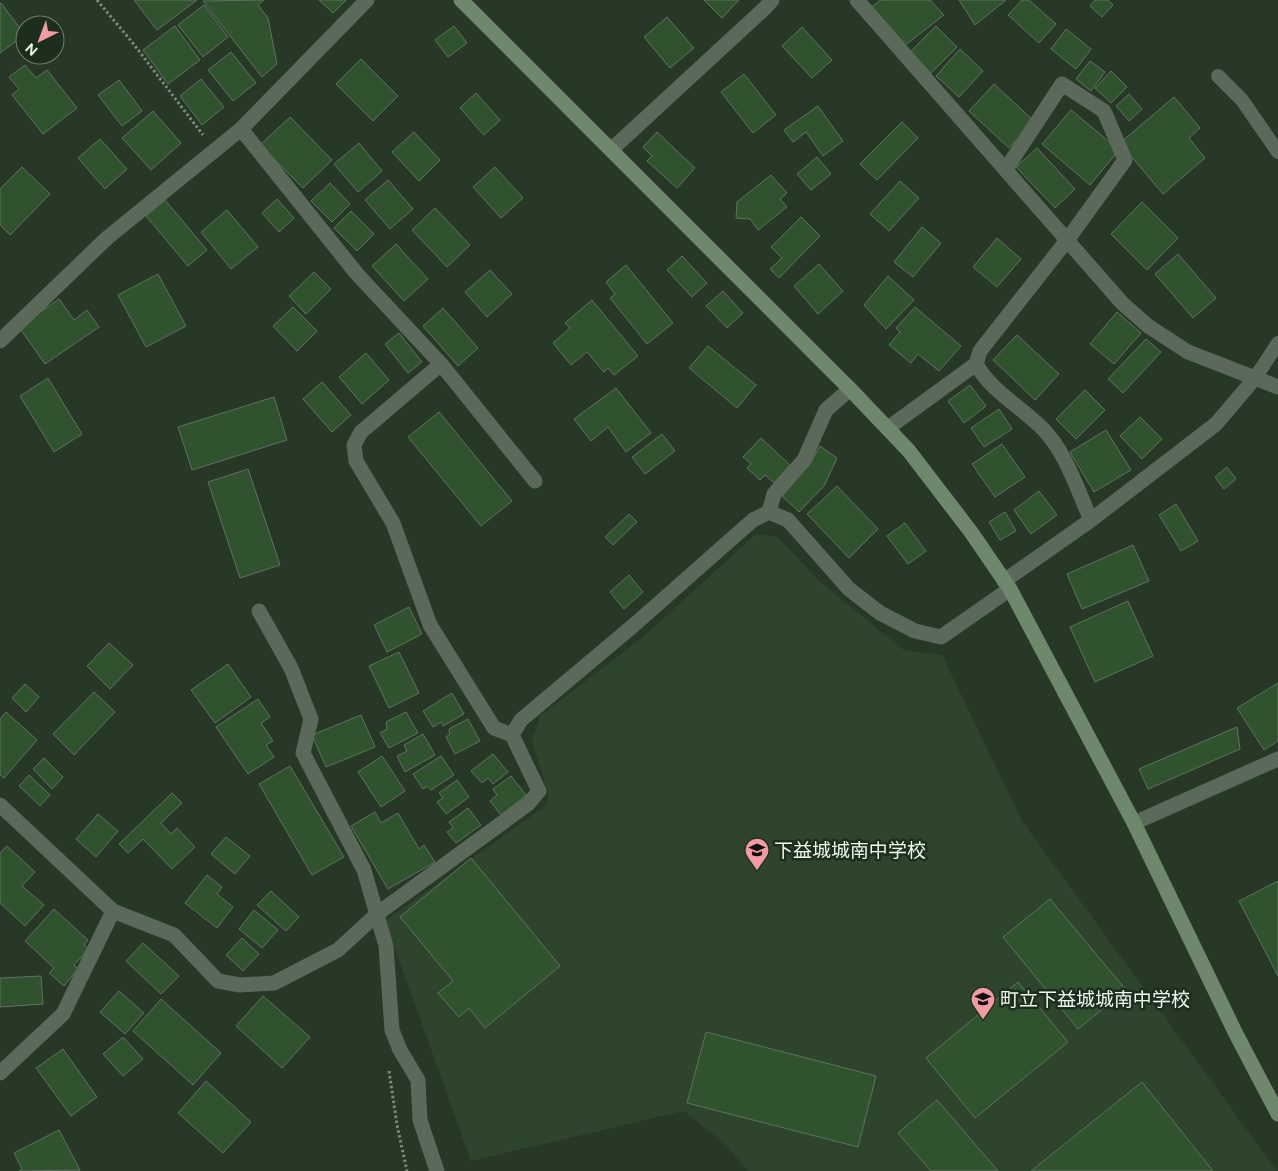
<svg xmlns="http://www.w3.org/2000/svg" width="1278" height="1171" viewBox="0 0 1278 1171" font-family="Figtree,'Noto Sans JP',sans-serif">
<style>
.built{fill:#2e442d}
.building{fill:#30522f;stroke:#60735f}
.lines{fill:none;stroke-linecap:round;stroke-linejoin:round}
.path{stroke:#7c8a7b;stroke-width:3;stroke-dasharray:2.5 2.5;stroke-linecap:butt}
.lane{stroke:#5a6959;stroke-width:14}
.street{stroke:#5a6959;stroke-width:15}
.secondary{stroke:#6f876d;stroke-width:15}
.labels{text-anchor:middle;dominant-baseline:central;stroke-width:5;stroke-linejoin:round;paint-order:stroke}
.poi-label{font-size:19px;fill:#edf8ed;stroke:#1d2e1d;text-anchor:start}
</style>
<rect width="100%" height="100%" fill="#273826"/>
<path class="built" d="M756,534L778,537L820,582L904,650L942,655L1022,821L1277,1171H748L724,1143L684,1111L471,1161L385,921L545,806L549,796L532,741L540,716L642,638Z"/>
<path class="building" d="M134,0H197L157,30Z
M264,0L258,5L268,18L277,64L262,77L203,1Z
M319,0H346L333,13Z
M704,0H739L722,18Z
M881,0H930L944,15L904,46L871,7Z
M959,0H1006L975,25Z
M1022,0H1029L1056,24L1039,43L1008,15Z
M1095,0H1108L1113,5L1102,17L1090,6Z
M1,3L25,35L0,53V4Z
M204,5L228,37L203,57L178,25Z
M667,17L694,48L670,68L644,37Z
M175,26L200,60L168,84L143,50Z
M454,26L467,43L448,57L435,40Z
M936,26L957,47L931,73L910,52Z
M802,27L832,60L812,78L782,46Z
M1066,29L1091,49L1076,69L1051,49Z
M960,49L983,71L959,97L936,76Z
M231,52L256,83L233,101L208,70Z
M361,59L398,96L373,121L336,84Z
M1090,61L1105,72L1091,91L1076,79Z
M25,65L36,78L47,70L77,108L43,134L12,95L19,89L9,77Z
M1111,71L1127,87L1111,103L1095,88Z
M744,74L776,115L753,133L721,92Z
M201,79L224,107L202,125L180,96Z
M119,80L142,111L122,126L98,95Z
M994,84L1034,121L1009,148L969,111Z
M476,93L500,120L484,135L460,108Z
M1129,94L1142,109L1129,121L1116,106Z
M1174,97L1200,128L1189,138L1205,158L1163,194L1120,143Z
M818,106L843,141L823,156L806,132L793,142L784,130Z
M1071,110L1119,150L1090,185L1042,144Z
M153,111L181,143L151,170L122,138Z
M290,117L332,160L303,188L260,145Z
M902,122L918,138L877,180L860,164Z
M414,132L440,160L419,181L392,152Z
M657,132L695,168L677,188L647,161L652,156L643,147Z
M100,139L127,169L105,189L78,158Z
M359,143L382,171L358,192L334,164Z
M1037,148L1075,189L1055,208L1016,167Z
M817,157L831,174L811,190L797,174Z
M22,167L50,194L10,235L0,225V189Z
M495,167L523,198L501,218L473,187Z
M771,175L787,193L780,199L787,207L758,230L750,219L736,218L737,202Z
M388,180L413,209L390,229L365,200Z
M900,181L919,198L889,231L870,214Z
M330,183L350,204L332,222L311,201Z
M277,199L294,218L279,232L262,213Z
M165,200L207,250L188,266L146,216Z
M1142,202L1178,238L1147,270L1111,234Z
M435,208L470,245L447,267L412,230Z
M227,210L258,247L231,269L201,232Z
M351,211L374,234L357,251L334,228Z
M801,217L820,236L779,278L770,269L782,258L771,247Z
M922,227L941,243L913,277L894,262Z
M997,238L1021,259L997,287L973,267Z
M396,244L428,279L404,301L372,266Z
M1178,254L1216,298L1193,318L1155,274Z
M682,256L707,283L692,297L667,270Z
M819,264L843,291L818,314L794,286Z
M626,265L673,323L647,344L610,298L615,294L606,282Z
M490,270L512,294L487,317L465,292Z
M314,272L331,289L306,314L289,296Z
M158,274L186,326L146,347L118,295Z
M888,276L914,300L886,329L864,305Z
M723,291L743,313L727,328L706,306Z
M59,299L74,320L87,310L99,327L45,364L19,327Z
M592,300L638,356L614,375L608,368L604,372L587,352L571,365L553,343L570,328L565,323Z
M293,307L317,331L297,351L273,326Z
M915,307L961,346L939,371L918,354L911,363L889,345L900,332L896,328Z
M443,308L478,348L458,366L423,326Z
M1117,312L1141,333L1114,364L1090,344Z
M399,333L422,362L408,373L385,344Z
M1017,335L1059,374L1035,400L993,360Z
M1146,339L1161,352L1123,393L1108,379Z
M708,346L756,385L737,408L689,368Z
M366,353L389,380L362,404L339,377Z
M48,378L82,434L54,452L20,396Z
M322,382L351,415L332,432L303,399Z
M970,385L986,406L964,423L948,401Z
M616,388L651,433L626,452L608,427L591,441L574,419Z
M1085,390L1105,410L1076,439L1056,419Z
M274,397L287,440L192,470L178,427Z
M999,409L1012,429L984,447L971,428Z
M439,412L512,501L481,526L408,437Z
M1140,417L1162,439L1142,459L1120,436Z
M1106,430L1131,470L1094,492L1070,452Z
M662,434L675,451L645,474L632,457Z
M761,438L790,465L774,483L765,475L760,480L747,468L751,464L743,457Z
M1002,444L1025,477L995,497L972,464Z
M820,446L837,458L824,486L799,512L782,496L810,464Z
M1227,467L1236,479L1224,489L1215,477Z
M248,469L280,565L240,578L208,482Z
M837,486L878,529L849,558L807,514Z
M1039,491L1057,515L1031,534L1014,510Z
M1176,504L1198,541L1181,551L1159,515Z
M1005,512L1016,531L1000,540L989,522Z
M629,514L637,522L613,545L605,537Z
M905,523L926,551L908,564L887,536Z
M1133,545L1149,581L1082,609L1067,574Z
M629,575L643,592L624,609L610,592Z
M1128,601L1153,656L1095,682L1070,627Z
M409,607L422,634L387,652L374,625Z
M109,643L133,665L110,689L87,666Z
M399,652L419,693L389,708L369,666Z
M228,664L251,697L215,723L191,690Z
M1278,683V741L1264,750L1237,708Z
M25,684L39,697L26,712L12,698Z
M94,692L115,712L74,755L53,734Z
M452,693L464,714L443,726L441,722L433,727L423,711Z
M258,699L270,717L261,723L273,741L266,745L274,757L248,774L216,727Z
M6,712L37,740L4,778L0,775V719Z
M406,712L418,733L389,748L380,733L387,729L386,722Z
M361,715L375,747L326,767L312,735Z
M468,719L480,741L455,754L446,737L450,734L449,729Z
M1237,727L1240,749L1148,789L1139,769Z
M423,734L435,755L405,772L397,756L407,751L404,745Z
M493,754L508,772L493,784L488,778L482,783L471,771Z
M382,756L405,791L381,807L358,772Z
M441,756L454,775L431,790L428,786L423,789L413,774Z
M44,758L63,777L52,789L33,769Z
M290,766L344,857L312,875L259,784Z
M29,775L50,795L40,806L19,786Z
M511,776L526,795L501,815L490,801L497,795L493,789Z
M457,780L469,797L446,814L437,802L443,798L439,793Z
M172,793L182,803L161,823L171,834L177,828L195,847L172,869L143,839L128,853L119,844Z
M468,808L481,825L456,843L447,832L453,828L449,822Z
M375,812L381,823L398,813L419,849L424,845L435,862L388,889L351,826Z
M98,814L118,831L96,857L76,839Z
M226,837L250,856L235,874L211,854Z
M7,846L35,872L22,886L44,905L25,926L0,903V853Z
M471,858L560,966L485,1028L469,1008L459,1017L438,993L453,981L400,917Z
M207,875L222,887L217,894L233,907L217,928L185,903Z
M1278,881V976L1239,901Z
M271,891L299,917L286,931L257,905Z
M1050,899L1126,990L1078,1029L1003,937Z
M54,909L88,940L84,945L89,949L74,965L78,969L64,986L49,973L54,968L25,941Z
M254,910L278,930L262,948L239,929Z
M242,938L259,954L243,971L226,955Z
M143,943L179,976L161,994L126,961Z
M41,976L43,1004L0,1007V978Z
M1018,982L1068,1042L975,1118L926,1058Z
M119,991L144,1013L125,1034L100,1012Z
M263,996L310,1037L282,1068L236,1026Z
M161,999L221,1053L193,1085L133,1031Z
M706,1032L876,1076L858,1147L687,1103Z
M123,1037L143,1059L123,1076L103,1054Z
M63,1049L97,1097L71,1116L36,1068Z
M206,1081L251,1122L223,1153L178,1113Z
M1142,1082L1213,1171H1031Z
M937,1100L998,1171H931L898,1133Z
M59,1130L80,1170L19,1171L22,1169L14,1153Z"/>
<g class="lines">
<path class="path" d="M97,0L132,42L203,135
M389,1071L397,1125L407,1171"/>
<path class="lane" d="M1218,76L1242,100L1278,152
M1255,378L1278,343"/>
<path class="street" d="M857,0L1122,303L1148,326L1188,352L1278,387
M241,129L357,274L441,364L361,432L354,445L356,461L393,523L430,625L494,728L512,735
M611,150L765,8L772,0
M0,341L107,238L241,129L367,0
M441,364L535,481
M888,428L976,364
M769,512L788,520L849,589L880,613L915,631L941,637L1010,589
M1091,520L1216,424L1255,378
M1004,581L1091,520C1077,489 1066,452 1042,428C1020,406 991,391 976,364L980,351L1068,239L1125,160L1104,111L1062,84L1006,169
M259,611L291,668L311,719L303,753L364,870L386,946L392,1030L400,1050L418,1080L420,1120L437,1171
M0,805L113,911L174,935L218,981L240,985L274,983L338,950L377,914L528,804L539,791L512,735L521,720L634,625L753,520L769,512L774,494L804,460L826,410L850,389
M1134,823L1278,759
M0,1073L63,1014L113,911"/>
<path class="secondary" d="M461,0L850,389L909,451L971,532L1010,589L1134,823L1236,1034L1278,1114"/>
</g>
<defs>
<symbol id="school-pin" viewBox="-11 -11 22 30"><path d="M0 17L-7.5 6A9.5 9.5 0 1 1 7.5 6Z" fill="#f49aa5" stroke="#1d2e1d"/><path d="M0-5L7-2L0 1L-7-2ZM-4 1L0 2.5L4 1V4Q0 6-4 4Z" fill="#111"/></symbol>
</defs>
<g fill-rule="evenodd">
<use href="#school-pin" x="743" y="836" width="28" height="38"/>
<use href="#school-pin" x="969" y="985" width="28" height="38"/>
</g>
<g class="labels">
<g class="poi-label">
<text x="774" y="850">下益城城南中学校</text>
<text x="1000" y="999">町立下益城城南中学校</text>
</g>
</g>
<g transform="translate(40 40) rotate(222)"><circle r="24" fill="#1d2e1d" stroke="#707f70"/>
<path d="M0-4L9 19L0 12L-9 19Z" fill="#f49aa5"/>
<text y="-8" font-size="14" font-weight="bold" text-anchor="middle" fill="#edf8ed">N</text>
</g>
</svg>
